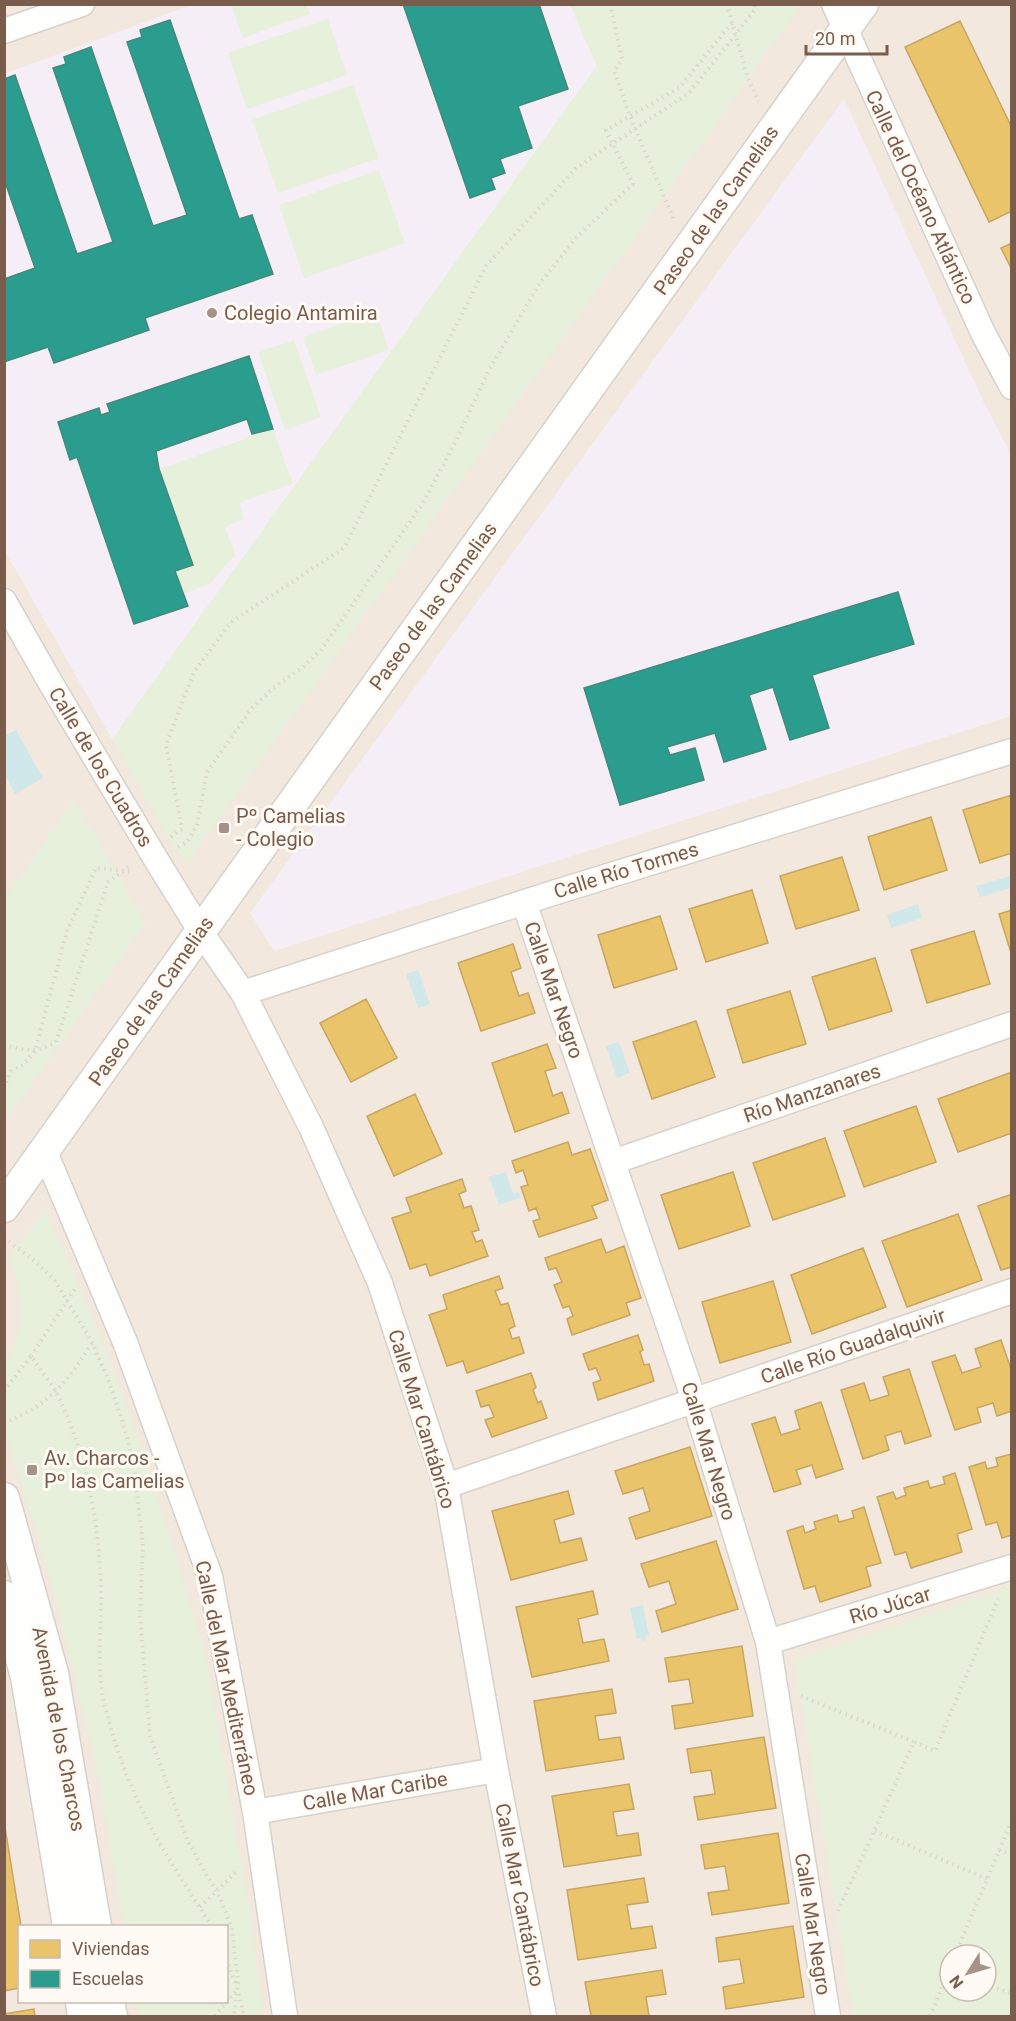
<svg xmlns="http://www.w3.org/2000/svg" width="1016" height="2021" viewBox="0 0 1016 2021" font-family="Roboto,sans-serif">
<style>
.residential{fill:#f2e8de;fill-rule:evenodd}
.education{fill:#f6eef6}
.green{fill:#e7f0db;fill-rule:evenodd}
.water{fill:#d0e8ea}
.homes{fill:#e9c46a;stroke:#c8a561;stroke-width:1.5}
.schools{fill:#2a9d8f;stroke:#428a7b;stroke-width:1.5}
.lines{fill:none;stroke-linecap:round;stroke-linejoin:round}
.minor-casing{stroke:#d7d1cb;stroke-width:27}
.tertiary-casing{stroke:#d7d1cb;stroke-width:33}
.path{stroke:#dcd5d0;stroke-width:4;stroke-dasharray:1.5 4.5;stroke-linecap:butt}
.minor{stroke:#fefefd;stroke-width:24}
.tertiary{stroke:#fefefd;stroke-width:30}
.poi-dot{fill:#a69286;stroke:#fffaf3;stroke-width:2}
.labels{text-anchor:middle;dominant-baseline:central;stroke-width:6;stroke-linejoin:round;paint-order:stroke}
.street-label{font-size:20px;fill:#7a5c4d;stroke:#fffaf3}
.poi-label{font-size:20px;fill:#7a5c4d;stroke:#fffaf3;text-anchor:start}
</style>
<rect width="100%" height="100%" fill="#f9f5f0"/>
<path class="residential" d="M5,5H1011V2016H5ZM20,1926H226V2002H20ZM950,1955H986V1991H950Z"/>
<path class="education" d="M194,4L570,5L597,66L112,739L5,551L4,74Z
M844,99L985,405L1011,455V716L274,951L250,913Z"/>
<path class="green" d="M234,4L306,5L310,14L243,38L231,5Z
M570,5H801L188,863L175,849L112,739L597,66Z
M328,19L347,75L247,109L228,53Z
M353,85L379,158L278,193L252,120Z
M379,170L405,243L304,278L279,205Z
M376,312L389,350L316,375L303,337Z
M294,340L321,417L285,430L258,352Z
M273,429L293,484L239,503L244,519L225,527L235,555L210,584L183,594L175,571L193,564L159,469Z
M74,799L146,923L5,1122V899Z
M45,1211L82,1292L115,1374L150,1474L205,1653L245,1884L264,2016H139L136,2002H226V1926H124L95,1760L55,1595L5,1430V1364L14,1352L21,1316L18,1284L11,1258L16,1247Z
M1011,1586V2016H853L794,1661ZM950,1955H986V1991H950Z"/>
<path class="water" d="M16,730L43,778L15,794L5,775L4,736Z
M1010,876L1011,888L980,897L976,886Z
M918,904L922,918L891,928L887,915Z
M418,970L430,1004L418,1008L406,974Z
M619,1042L630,1073L617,1078L606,1046Z
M506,1172L513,1194L519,1192L521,1197L499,1205L489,1177Z
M643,1605L649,1636H646L644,1642L641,1638L637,1639L630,1608Z"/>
<path class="homes" d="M960,21L1012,128V211L989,222L905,47Z
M1012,243V270L1001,248Z
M1012,795V853L980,863L963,810Z
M931,817L947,870L884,890L868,837Z
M842,857L859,910L796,929L780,876Z
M752,890L768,943L706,962L689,909Z
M1012,910V956L999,914Z
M660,916L677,969L614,988L598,935Z
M974,931L990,984L927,1003L911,950Z
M513,944L521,968L511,972L519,996L528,993L535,1013L481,1031L458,963Z
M875,958L892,1011L829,1030L812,977Z
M790,991L806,1044L743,1063L727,1010Z
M366,999L397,1058L351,1082L320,1023Z
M696,1021L715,1077L652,1099L633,1042Z
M547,1044L556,1068L545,1071L553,1096L562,1092L569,1113L515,1132L492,1063Z
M1012,1072V1133L958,1152L938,1099Z
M415,1094L442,1154L394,1176L367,1116Z
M916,1106L936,1162L864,1187L844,1131Z
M825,1138L845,1196L773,1220L753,1163Z
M568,1142L572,1155L590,1149L608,1200L592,1206L597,1218L539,1237L533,1221L540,1219L536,1208L529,1211L521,1187L528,1185L523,1170L516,1173L512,1161Z
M733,1172L750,1226L679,1249L661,1195Z
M462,1179L466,1191L459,1194L464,1208L471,1206L479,1230L472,1232L476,1242L482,1240L488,1256L430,1276L426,1264L410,1269L392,1218L411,1212L406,1198Z
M1012,1194V1267L1001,1270L978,1206Z
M958,1214L982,1280L907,1307L882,1241Z
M601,1239L606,1253L624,1246L641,1298L626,1303L630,1315L572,1335L567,1319L573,1316L569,1306L563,1308L554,1285L562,1282L556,1268L549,1270L545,1258Z
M863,1248L886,1307L812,1334L791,1275Z
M499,1276L503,1288L495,1291L501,1305L508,1303L515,1326L509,1329L512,1339L519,1337L524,1353L467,1373L463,1361L447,1366L429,1315L447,1309L443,1295Z
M773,1281L791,1342L720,1363L702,1302Z
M638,1335L643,1350L640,1352L644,1365L649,1364L654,1381L598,1400L593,1383L601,1380L596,1368L589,1370L583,1354Z
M1001,1340L1012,1372V1411L997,1416L993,1403L977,1408L981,1422L955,1430L932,1362L955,1355L962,1373L981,1367L975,1349Z
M909,1369L931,1436L905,1444L901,1431L885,1436L889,1450L863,1459L841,1390L864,1383L870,1401L889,1395L883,1377Z
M531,1373L536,1387L533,1390L538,1403L541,1401L547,1418L492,1437L485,1420L494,1417L489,1405L481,1407L476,1391Z
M821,1402L843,1469L816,1478L812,1465L796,1470L801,1484L774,1492L752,1424L775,1417L781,1435L800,1429L795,1411Z
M690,1447L712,1516L636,1539L629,1518L650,1511L643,1488L623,1494L615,1471Z
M1012,1454V1535L1002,1538L997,1522L986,1525L969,1467L985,1462L987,1469L998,1466L996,1458Z
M955,1473L972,1529L957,1534L962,1552L911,1568L906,1552L895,1555L877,1497L893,1492L896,1499L906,1495L904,1488L928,1481L930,1488L945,1484L943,1477Z
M568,1491L574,1514L554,1520L560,1543L581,1538L587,1560L511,1580L492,1511Z
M864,1507L881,1563L866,1567L871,1586L820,1602L815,1586L804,1589L787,1531L803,1526L805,1533L816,1529L814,1522L837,1515L839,1522L854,1518L852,1511Z
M716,1541L738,1609L662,1632L656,1611L676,1604L669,1581L649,1587L641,1564Z
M593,1591L598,1614L578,1619L583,1643L604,1639L609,1661L532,1677L516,1607Z
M742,1646L753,1716L675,1729L672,1706L693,1703L689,1679L669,1682L665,1658Z
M612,1689L616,1713L595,1716L599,1740L620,1737L624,1759L546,1771L534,1701Z
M764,1737L776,1808L698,1820L694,1797L715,1794L711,1770L691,1773L687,1749Z
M629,1784L634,1809L613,1812L617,1836L638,1833L641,1855L564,1867L552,1796Z
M4,1821L21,1926H20V1988L4,1991Z
M778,1833L789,1903L712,1915L708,1893L729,1890L725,1866L705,1869L701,1845Z
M644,1878L648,1902L627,1905L631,1929L652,1926L656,1948L578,1960L567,1890Z
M793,1926L804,1997L726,2009L723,1987L744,1983L740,1959L719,1962L716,1938Z
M662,1970L666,1994L646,1997L649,2016H591L585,1982Z
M34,2009L35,2016H4V2014Z"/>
<path class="schools" d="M403,4H539L568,89L518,106L532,148L500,159L505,173L491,178L495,189L470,198Z
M170,20L239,219L252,215L273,274L145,318L149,330L54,363L48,347L4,362V279L35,268L4,179V79L15,75L77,254L113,242L53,68L66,64L64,57L91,47L153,226L187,215L127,42L142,37L140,30Z
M249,356L273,429L252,434L247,419L156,451L159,469L193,565L175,571L188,606L134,624L77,457L70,460L58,422L99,408L101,415L110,412L107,404Z
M898,592L914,644L812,675L829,728L790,740L773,687L749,695L766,749L724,762L715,733L667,747L670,755L695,748L704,780L620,805L584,688Z"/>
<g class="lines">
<defs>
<path id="minor" d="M834,4L983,333L1012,387
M4,31L82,4
M4,601L50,682L157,861L201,932L243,993L311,1127L380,1283L446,1486L496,1770L544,2016
M524,902L694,1400L768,1642L828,2016
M243,993L553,893L1012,751
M45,1152L125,1342L210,1576L255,1812L285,2016
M613,1162L1012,1024
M446,1486L1012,1291
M768,1642L1012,1567
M255,1812L496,1770"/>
<path id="tertiary" d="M4,1207L863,4
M4,1498L53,1673L96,1926
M4,1596L26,1677L68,1926
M81,2002L83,2016
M109,2002L112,2016"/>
</defs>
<use href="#minor" class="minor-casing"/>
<use href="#tertiary" class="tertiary-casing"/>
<path class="path" d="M610,4L622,59L614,71L630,116L674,220
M727,4L748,79L759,101
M171,837L182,829L166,745L194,672L231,622L344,548L486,266L576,168L689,93L754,11L755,4
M178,847L187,842L197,825L207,772L252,708L273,688L302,668L321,650L423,503L457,439L489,370L538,286L575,239L633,184L606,130L679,88L732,23
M4,1045C27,1050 35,1054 56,1042L108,882L131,865
M4,1088L11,1071L23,1065L35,1051L67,931L96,868L133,872
M4,1238L35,1261L55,1281L92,1342L108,1379L122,1420L133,1460L143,1544L140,1616L150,1736L188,1842L221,1900L232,1929L238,1983L234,2016
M31,1356L75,1289
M4,1391L31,1356C39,1368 50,1381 57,1394C88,1457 100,1527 101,1597C101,1629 97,1665 103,1697C113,1744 131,1791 154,1833C171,1865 193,1895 211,1926
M4,1423C49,1405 67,1383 92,1343
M801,1696L914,1742
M875,1831L987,1879
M999,1850L1012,1855
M200,1907L238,1870
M838,1911L914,1742L935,1751L998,1599
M955,1955L1012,1820
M226,1959L237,1987
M986,1984L1012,1994
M239,1994L244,2016
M215,2016L237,1990
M930,2016L950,1968"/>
<use href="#minor" class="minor"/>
<use href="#tertiary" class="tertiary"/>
</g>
<g class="poi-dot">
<circle cx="212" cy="313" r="6"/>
<rect x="218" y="822" width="12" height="12" rx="3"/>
<rect x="26" y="1464" width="12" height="12" rx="3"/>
</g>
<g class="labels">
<g class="street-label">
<text transform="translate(921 197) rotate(65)">Calle del Océano Atlántico</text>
<text transform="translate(716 210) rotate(-55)">Paseo de las Camelias</text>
<text transform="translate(433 606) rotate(-54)">Paseo de las Camelias</text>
<text transform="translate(101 767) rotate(59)">Calle de los Cuadros</text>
<text transform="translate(626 870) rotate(-17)">Calle Río Tormes</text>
<text transform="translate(554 990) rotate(71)">Calle Mar Negro</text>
<text transform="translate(151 1001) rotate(-55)">Paseo de las Camelias</text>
<text transform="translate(812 1093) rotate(-19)">Río Manzanares</text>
<text transform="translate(853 1346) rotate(-19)">Calle Río Guadalquivir</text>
<text transform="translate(422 1419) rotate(73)">Calle Mar Cantábrico</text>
<text transform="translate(709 1451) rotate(73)">Calle Mar Negro</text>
<text transform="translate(890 1605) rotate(-17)">Río Júcar</text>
<text transform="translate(227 1678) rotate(78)">Calle del Mar Mediterráneo</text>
<text transform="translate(59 1729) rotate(79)">Avenida de los Charcos</text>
<text transform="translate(375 1791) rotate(-10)">Calle Mar Caribe</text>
<text transform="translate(520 1895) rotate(79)">Calle Mar Cantábrico</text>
<text transform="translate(813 1924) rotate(81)">Calle Mar Negro</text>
</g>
<g class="poi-label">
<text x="224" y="313">Colegio Antamira</text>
<text x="236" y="816">Pº Camelias<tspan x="236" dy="23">- Colegio</tspan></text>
<text x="44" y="1458">Av. Charcos -<tspan x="44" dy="23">Pº las Camelias</tspan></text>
</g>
</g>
<rect width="1016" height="2021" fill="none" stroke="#7a5c4d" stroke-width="12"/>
<rect x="18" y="1925" width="210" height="78" fill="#fffaf3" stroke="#cabbb1" stroke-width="1.5"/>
<rect x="30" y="1940" width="30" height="18" fill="#e9c46a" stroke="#cabbb1" stroke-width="1.5"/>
<text x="72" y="1955" font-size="18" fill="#7a5c4d">Viviendas</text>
<rect x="30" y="1970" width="30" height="18" fill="#2a9d8f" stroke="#cabbb1" stroke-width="1.5"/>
<text x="72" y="1985" font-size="18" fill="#7a5c4d">Escuelas</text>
<g transform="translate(968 1973) rotate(233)"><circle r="28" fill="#fffaf3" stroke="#cabbb1" stroke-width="1.5"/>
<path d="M0-4.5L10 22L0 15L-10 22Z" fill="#a69286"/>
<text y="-9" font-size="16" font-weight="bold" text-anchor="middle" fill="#7a5c4d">N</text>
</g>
<path d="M806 45v9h81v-9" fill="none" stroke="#7a5c4d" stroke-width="3"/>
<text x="815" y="45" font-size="18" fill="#7a5c4d" stroke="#fffaf3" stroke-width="4.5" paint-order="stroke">20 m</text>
</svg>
